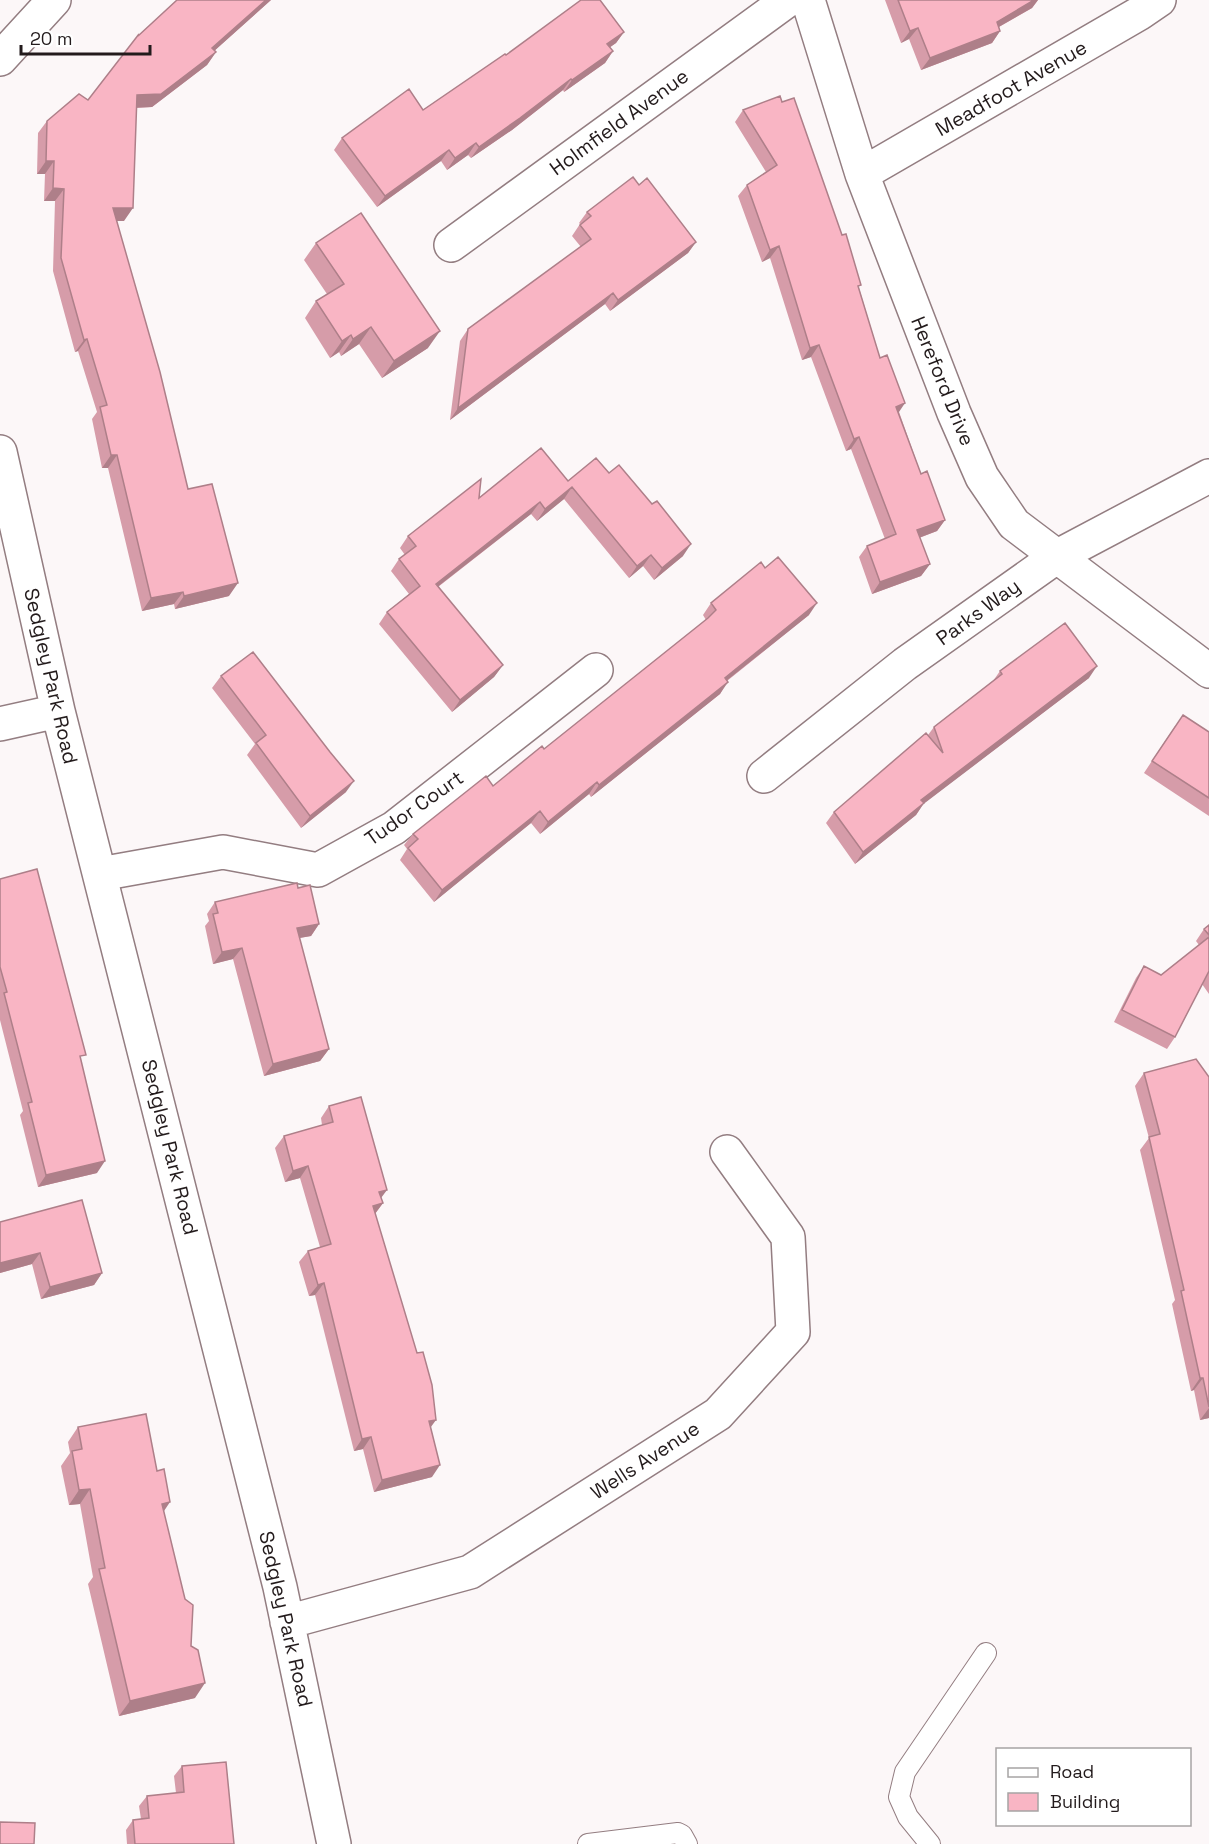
<svg xmlns="http://www.w3.org/2000/svg" width="1209" height="1844" viewBox="0 0 1209 1844" font-family="'Space Grotesk',sans-serif">
<style>
.lines{fill:none;stroke-linecap:round;stroke-linejoin:round}
.lane-casing{stroke:#937d81;stroke-width:22}
.street-casing{stroke:#937d81;stroke-width:36}
.primary-casing{stroke:#937d81;stroke-width:36}
.lane{stroke:#fff;stroke-width:20}
.street{stroke:#fff;stroke-width:33}
.primary{stroke:#fff;stroke-width:33}
.wall{fill:#d69ca9}
.shaded-wall{fill:#ae7f89}
.building{fill:#f9b5c4;stroke:#ae7f89;stroke-width:1.5}
.labels{text-anchor:middle;dominant-baseline:central;stroke-width:4.5;stroke-linejoin:round;paint-order:stroke}
.street-label{font-size:20px;fill:#231b1c;stroke:#fff}
</style>
<rect width="100%" height="100%" fill="#fcf7f8"/>
<g class="lines">
<defs>
<path id="lane" d="M588,1844L678,1833L682,1835L687,1844
M930,1844L908,1817L899,1797L905,1772L986,1653"/>
<path id="street" d="M808,0L862,174L954,413L982,477L1014,524L1209,671
M862,174L1140,13L1159,0
M451,245L788,0
M0,452L58,711L280,1587L334,1844
M0,724L58,711
M764,776L905,664L1056,557L1209,476
M100,874L223,852L318,870L394,828L596,670
M287,1622L470,1572L718,1414L793,1332L788,1237L727,1152"/>
<path id="primary" d="M0,59L54,0"/>
</defs>
<use href="#lane" class="lane-casing"/>
<use href="#street" class="street-casing"/>
<use href="#primary" class="primary-casing"/>
<use href="#lane" class="lane"/>
<use href="#street" class="street"/>
<use href="#primary" class="primary"/>
</g>
<path class="wall" d="M177,0H271L214,51L216,52L207,65L152,107L136,108L124,221H117L188,489L229,596L175,609L174,604L142,611L108,468H102L92,419L97,412L78,351L75,352L53,271L55,201H44L45,174H37L38,133L47,121L88,100L138,36Z
M885,0H1038L1032,8L999,27L1000,31L992,43L921,70L909,39L901,43Z
M624,32L616,43L610,47L613,51L605,63L564,92L563,90L512,130L471,158L468,155L447,170L441,161L377,207L334,150L342,138L423,110L506,55Z
M782,102L859,288L880,358L921,474L945,520L937,531L919,538L930,564L921,576L872,594L859,557L867,546L885,539L851,449L846,451L811,357L802,360L770,258L762,262L738,196L747,185L766,172L735,122L743,110Z
M639,185L696,242L688,253L610,311L605,304L450,420L460,341L468,329L581,247L572,236L580,224L579,223L587,212Z
M316,243L428,348L382,378L359,344L341,356L339,352L330,358L305,318L316,301L327,294L304,260Z
M609,473L683,556L654,580L643,566L629,578L564,499L537,521L531,514L438,587L503,665L494,677L452,712L379,624L387,612L409,594L391,571L399,559L405,555L400,548L408,536L479,498Z
M765,568L809,615L727,681L720,694L591,797L589,794L540,834L531,823L434,902L400,860L407,849L404,845L413,834L493,786L544,749L706,620L703,615L711,603Z
M1000,671L1089,678L924,803L916,815L855,864L826,823L834,812L928,735L934,727L993,681Z
M221,676L346,792L301,828L247,755L255,744L212,688Z
M1175,726L1209,732V816L1144,773Z
M0,879L81,1061L97,1173L38,1187L20,1115L23,1111L0,1020Z
M298,888L319,924L311,936L299,938L329,1049L320,1061L264,1076L233,959L213,964L205,926L209,921L207,914L215,902Z
M1209,925V994L1202,984L1175,1037L1167,1049L1114,1022L1136,978L1144,966L1161,975L1199,945L1196,941L1204,929Z
M1144,1073L1209,1077V1418L1200,1420L1194,1390L1191,1391L1172,1304L1175,1300L1140,1150L1149,1138L1135,1086Z
M329,1106L381,1198L383,1203L375,1214L430,1428L432,1477L374,1492L363,1449L354,1451L315,1295L309,1296L299,1262L308,1251L320,1247L300,1178L285,1182L275,1148L284,1136L322,1125L321,1118Z
M0,1222L102,1273L94,1285L41,1299L32,1264L0,1273Z
M78,1427L164,1512L191,1646L195,1698L119,1716L88,1584L93,1577L80,1504L69,1505L61,1466L70,1453L68,1442Z
M182,1766L234,1844H127L126,1830L133,1820L141,1819L139,1806L147,1796L176,1793L174,1776Z"/>
<path class="shaded-wall" d="M266,0H271L203,61L212,48Z
M1034,0H1038L1032,8L988,33L997,22Z
M918,28L909,39L901,43L910,31Z
M1000,31L992,43L921,70L930,58Z
M624,32L616,43L599,55L607,44Z
M613,51L605,63L564,92L572,80Z
M216,52L207,65L152,107L128,108L137,95Z
M571,79L563,90L512,130L471,158L479,147Z
M476,143L468,155L447,170L455,158Z
M449,150L441,161L377,207L385,196Z
M46,161H54L45,174H37Z
M53,188L64,189L55,201H44Z
M113,208H133L124,221H104Z
M696,242L688,253L610,311L618,300Z
M779,246L770,258L762,262L770,250Z
M613,293L605,304L450,420L458,408Z
M371,327L359,344L341,356L353,339Z
M440,331L428,348L382,378L394,361Z
M351,335L339,352L330,358L342,341Z
M87,339L78,351L75,352L84,340Z
M819,345L811,357L802,360L810,348Z
M905,403L897,415L896,407Z
M859,437L851,449L846,451L854,439Z
M111,455H117L108,468H102Z
M572,487L564,499L537,521L545,509Z
M540,502L531,514L427,595L436,584Z
M945,520L937,531L908,542L917,530Z
M691,544L683,556L654,580L662,568Z
M651,555L643,566L629,578L637,566Z
M930,564L921,576L872,594L880,582Z
M238,583L229,596L175,609L184,596Z
M183,592L174,604L142,611L151,598Z
M817,603L809,615L716,689L725,678Z
M503,665L494,677L452,712L460,700Z
M1097,666L1089,678L913,812L921,800Z
M728,682L720,694L591,797L599,785Z
M354,781L346,792L301,828L310,816Z
M597,782L589,794L540,834L548,822Z
M924,803L916,815L855,864L863,852Z
M540,811L531,823L434,902L442,890Z
M319,924L311,936L288,940L297,928Z
M242,948L233,959L213,964L222,952Z
M329,1049L320,1061L264,1076L273,1064Z
M105,1161L97,1173L38,1187L46,1175Z
M308,1166L300,1178L285,1182L293,1171Z
M387,1190L378,1202L379,1192Z
M383,1203L374,1215L373,1206Z
M40,1253L32,1264L0,1273V1263Z
M102,1273L94,1285L41,1299L50,1287Z
M324,1283L315,1295L309,1296L318,1285Z
M1200,1378H1203L1194,1390L1191,1391Z
M1209,1408V1418L1200,1420Z
M436,1420L428,1431L429,1421Z
M371,1437L363,1449L354,1451L362,1439Z
M440,1465L432,1477L374,1492L382,1480Z
M90,1489L80,1504L69,1505L79,1490Z
M170,1502L160,1517L162,1504Z
M205,1683L195,1698L119,1716L130,1701Z"/>
<path class="building" d="M177,0H266L212,48L216,52L161,94L137,95L133,208H113L160,372L188,489L212,484L238,583L184,596L183,592L151,598L117,455H111L100,407L107,405L87,339L84,340L61,258L64,189L53,188L54,161H46L47,121L79,94L88,100L139,34L138,36Z
M581,0H600L624,32L607,44L613,51L572,80L571,79L520,118L479,147L476,143L455,158L449,150L385,196L342,138L409,89L423,110L505,54L506,55Z
M898,0H1034L997,22L1000,31L930,58L918,28L910,31Z
M780,96L782,102L794,98L842,235L846,234L861,285L858,286L880,358L887,355L905,403L896,407L921,474L927,471L945,520L917,530L930,564L880,582L867,546L896,534L859,437L854,439L819,345L810,348L779,246L770,250L747,185L777,165L743,110Z
M633,177L639,185L647,178L696,242L618,300L613,293L458,408L468,329L591,239L580,225L591,216L587,212Z
M361,213L440,331L394,361L371,327L353,339L351,335L342,341L316,301L344,284L316,243Z
M541,448L568,481L596,458L609,473L619,465L652,504L657,501L691,544L662,568L651,555L637,566L572,487L545,509L540,502L436,584L503,665L460,700L387,612L420,586L399,559L416,546L408,536L481,479L479,498Z
M778,557L817,603L725,678L728,682L599,785L597,782L548,822L540,811L442,890L408,848L418,839L413,834L486,776L493,786L542,746L544,749L708,618L716,610L711,603L761,562L765,568Z
M1065,623L1097,666L921,800L924,803L863,852L834,812L926,733L943,753L934,727L1002,674L1000,671Z
M253,652L330,752L354,781L310,816L256,743L266,735L221,676Z
M1183,715L1209,732V798L1152,761Z
M37,869L86,1055L80,1056L105,1161L46,1175L28,1103L32,1102L4,993L7,992L0,967V879Z
M297,883L298,888L310,885L319,924L297,928L329,1049L273,1064L242,948L222,952L213,914L218,913L215,902Z
M1209,925V935L1204,929Z
M1209,937V971L1175,1037L1122,1010L1144,966L1161,975Z
M1196,1059L1209,1077V1407L1203,1378H1200L1181,1291L1184,1290L1149,1137L1160,1134L1144,1073Z
M361,1097L387,1190L379,1192L383,1203L373,1206L417,1353L423,1352L432,1385L436,1420L429,1421L440,1465L382,1480L371,1437L362,1439L324,1283L318,1285L308,1251L331,1244L308,1166L293,1171L284,1136L333,1122L329,1106Z
M82,1200L102,1273L50,1287L40,1253L0,1263V1222Z
M146,1414L157,1471L164,1469L170,1502L162,1504L185,1599L193,1605L191,1646L198,1650L205,1683L130,1701L99,1569L105,1568L90,1489L79,1490L72,1451L82,1449L78,1427Z
M226,1762L234,1844H135L133,1820L149,1818L147,1796L184,1792L182,1766Z
M0,1822L35,1823L34,1844H0Z"/>
<g class="labels">
<g class="street-label">
<text transform="translate(1011 88) rotate(-30)">Meadfoot Avenue</text>
<text transform="translate(619 122) rotate(-36)">Holmfield Avenue</text>
<text transform="translate(943 381) rotate(68)">Hereford Drive</text>
<text transform="translate(978 612) rotate(-36)">Parks Way</text>
<text transform="translate(51 676) rotate(77)">Sedgley Park Road</text>
<text transform="translate(414 808) rotate(-35)">Tudor Court</text>
<text transform="translate(170 1147) rotate(76)">Sedgley Park Road</text>
<text transform="translate(645 1460) rotate(-33)">Wells Avenue</text>
<text transform="translate(286 1619) rotate(77)">Sedgley Park Road</text>
</g>
</g>
<rect x="996" y="1748" width="195" height="78" fill="#ffffff" stroke="#a7a4a4" stroke-width="1.5"/>
<rect x="1008" y="1768" width="30" height="9" fill="#ffffff" stroke="#a7a4a4" stroke-width="1.5"/>
<text x="1050" y="1778" font-size="18" fill="#231b1c">Road</text>
<rect x="1008" y="1793" width="30" height="18" fill="#f9b5c4" stroke="#a7a4a4" stroke-width="1.5"/>
<text x="1050" y="1808" font-size="18" fill="#231b1c">Building</text>
<path d="M21 45v9h129v-9" fill="none" stroke="#231b1c" stroke-width="3"/>
<text x="30" y="45" font-size="18" fill="#231b1c" stroke="#ffffff" stroke-width="4.5" paint-order="stroke">20 m</text>
</svg>
